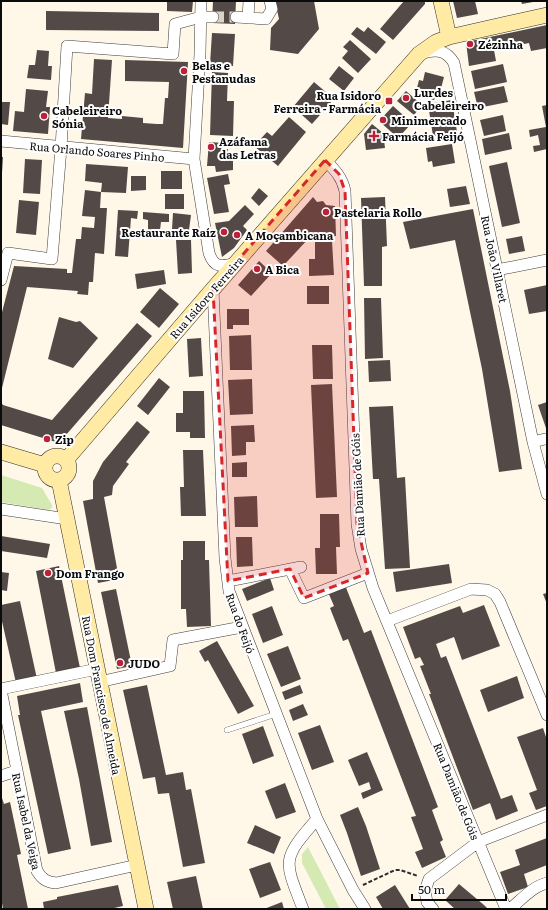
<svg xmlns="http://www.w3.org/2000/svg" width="548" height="910" viewBox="0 0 548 910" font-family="Literata,serif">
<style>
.green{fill:#d5e9b2}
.building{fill:#534a47}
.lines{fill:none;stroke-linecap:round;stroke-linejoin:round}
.street-tunnel{stroke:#dad4c7;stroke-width:11;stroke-dasharray:11 5.5;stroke-linecap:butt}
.lane-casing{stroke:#3e3e3e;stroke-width:6}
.street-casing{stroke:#3e3e3e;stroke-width:12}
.secondary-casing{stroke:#2d2d2d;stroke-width:16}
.path{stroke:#2d2d2d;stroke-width:2;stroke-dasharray:4 2;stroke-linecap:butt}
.lane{stroke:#fff;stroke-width:5.5}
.street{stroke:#fff;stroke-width:11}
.secondary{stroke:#ffeba3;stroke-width:15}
.marked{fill:#d62828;fill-opacity:0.2;stroke:#d62828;stroke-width:3;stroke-dasharray:8 5;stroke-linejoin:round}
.poi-dot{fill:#bd2039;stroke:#fff;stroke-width:1.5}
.labels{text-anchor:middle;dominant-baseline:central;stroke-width:4;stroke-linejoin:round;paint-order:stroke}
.poi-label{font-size:11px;font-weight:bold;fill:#0b0b0b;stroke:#fff;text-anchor:start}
.street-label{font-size:11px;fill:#0b0b0b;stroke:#fff}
</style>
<rect width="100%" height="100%" fill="#fff8e8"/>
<path class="green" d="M1,475L42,488L52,505V508L48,510L1,502Z
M308,847L340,909H326L302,863V854Z"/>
<path class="building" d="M167,1H193L192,12L167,11Z
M213,1H236L235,24L212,23Z
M275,1H314L319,29L298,54L270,50L271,28L279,19Z
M404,1H425V4L393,40L380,29Z
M453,1H475L478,14L457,18Z
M521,1H533V2L522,4Z
M46,11L159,13V31L46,30Z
M547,25V48L531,51L529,43L494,50L496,61L469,66L466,42Z
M357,27L364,32L368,27L386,42L376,54L351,34Z
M212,33L235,34L233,66L210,64Z
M350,40L371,59L358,73L342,58L348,51L343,47Z
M37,50L49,51L48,66H52L51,80L27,78L29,65H35Z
M94,59L112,60L108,118L122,119V116L143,118V123L157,124H163L165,98H168L169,82L125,81V60L188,62L183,148L81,139L85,93L92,94Z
M503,64L507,82L475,89L471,71Z
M339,66L354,78L344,91L329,79Z
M212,72L228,73L227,101H234L233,136L210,135Z
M425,72L444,77L439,96L436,95L434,100L425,98L427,90L417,88L419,80L423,81Z
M314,82L334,99L312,124L293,107Z
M504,86L508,102L478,108L474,92Z
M26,89L48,91L46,107H50L48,134L13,131L15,111L24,112Z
M406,91L422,105L414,115L397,101Z
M452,100L457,132L433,136L428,104Z
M1,102H10L8,125L1,124Z
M547,105V149L534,152L533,146L540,145L538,135L530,137L529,130L546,127L542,106Z
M393,106L412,123L398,138L379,121Z
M503,115L506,131L484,136L480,120Z
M289,117L306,132L278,166L254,146L267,132L272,136Z
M372,124L383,133L385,148L366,150L364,134Z
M509,133L512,149L485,155L482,139Z
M209,142L223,143V149H228L227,156H233V170L216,172L215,166H207Z
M452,144L455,163L433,167L432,161L428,162L426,148Z
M1,157H3L2,173H1Z
M25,159L42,160L40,194L23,193Z
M507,162L520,223L502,227L489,166Z
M86,164L128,167L126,193L101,192L102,183L85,181Z
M161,171H182V189H161Z
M228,174L230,184L224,185L229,212L214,214L207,178Z
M131,176H146V190L131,191Z
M466,186L470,204L450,207L447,189Z
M259,188L268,196L259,206L251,198Z
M85,190L101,192L100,208H107L104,254L95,253L93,282H89L88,295L77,294L78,291L27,287L1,392V316L14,266L67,269V273H72L76,239H81L82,227L94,228L95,217L82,216Z
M165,194H184V209H165Z
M313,197L317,202L323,201L326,205L335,206L336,236L310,237L283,266L266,251Z
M385,197L387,246L382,247V286H364L361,198Z
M19,200L39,202L36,235L16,233Z
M245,205L254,214L243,226L247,230L234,248L222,257L215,223L229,221Z
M473,209L510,391L522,469L499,472L482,369L455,240L410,249L403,222Z
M118,210L138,211L137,219L131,218L128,257L115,256Z
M143,212L169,214V222H161L160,230H148V220L143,219Z
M173,213L191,215L189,230L172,229Z
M522,236L525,251L509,254L506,239Z
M176,240H191L192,273L178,274Z
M332,241L334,275L309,276V259H315V242Z
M259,261L272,273L251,296L238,285Z
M164,270L166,284L137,289L135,274Z
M547,285V311L529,314L524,290Z
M307,286H329V304H307Z
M160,288L179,304L159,328L140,312Z
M364,298H381L383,358L365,359Z
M227,309H249V325H233V329H227Z
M59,317L76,322L80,321L98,338L73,368L48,359Z
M137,323L152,336L59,443L1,425V402L3,405L52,420Z
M251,335L252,370H230L229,336Z
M201,338L203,376L189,377L187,339Z
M312,345H332L333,379H313Z
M390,360L391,381L369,382L368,361Z
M159,378L170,387L148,415L137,406Z
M252,379L253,414L230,415L228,380Z
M332,384L337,497L316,498L311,385Z
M183,391H204L205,438H190V432H176V413H183Z
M547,402V431L538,405Z
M393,406L397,478L405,477L410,568L385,569L379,479H373L369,407Z
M137,421L150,432L126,462L129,464L113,486L112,495L104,497L119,579L98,583L83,501L93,499V481L103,462Z
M254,425L255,442H246V455L232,456L231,426Z
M183,450H203L206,516H181L180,487H184Z
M247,462V477H232V463Z
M257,496L258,527H235L234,497Z
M320,514H339L340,547H336L337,574H316L315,548H320Z
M1,536L50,544L47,558L1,551Z
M236,537H252L253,566L237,567Z
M183,541H205V560H209L211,626L187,627L186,609H181V560H183Z
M449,564L452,583L396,592L393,572Z
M59,566L80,668L56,673L36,571Z
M1,572L9,573L7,591L1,590Z
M270,578L274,590L247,601L242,589Z
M345,585L364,633L371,630L438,807L432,810L443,840L440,842L446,857L422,868L415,852L423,849L411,817L416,816L348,639L343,641L330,608L334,606L328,592Z
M116,589L132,666L117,669L101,592Z
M547,593V604L543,594Z
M20,601L37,679L16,683L1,617V605Z
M484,605L500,646L462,660L454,637L436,644L441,658L446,656L501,799L512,795L518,811L496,820L490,803L473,810L429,694H431L420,666L424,665L420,657L415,659L403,627L460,606L463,613Z
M272,606L283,635L263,643L252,614Z
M217,641L254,706L238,714L208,660L205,662L199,651Z
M288,646L301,679L281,687L267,654Z
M517,676L524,698L488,712L480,690Z
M80,683L83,702L41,711L71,849L48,854L18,715H20L17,696Z
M147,685L166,775L183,772L186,790L191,789L205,863L183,867L169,793L158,794L155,777L143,779L123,690Z
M300,685L303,693L285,700L282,692Z
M303,704L308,715L293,721L289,710Z
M87,707L112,842L91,846L79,779L64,711Z
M320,725L334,762L312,770L298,733Z
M263,726L274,756L253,764L242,734Z
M543,728L547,740V806L536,810L529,793L537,790L517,737Z
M367,752L383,790L363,799L361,793L371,789L369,782L359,786L348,760Z
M285,783L296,812L276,819L265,791Z
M1,798H2L4,804L10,802L21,854L17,855L28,909H3L1,897Z
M358,807L366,826L380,869L361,876L347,833L340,815Z
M255,825L281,837L274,854L247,843Z
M547,838V865L524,874L528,887L508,894L500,872L520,865L515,850Z
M270,862L281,890L260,898L249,869Z
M196,876L203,909H173L167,882Z
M459,884L484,905L488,909H455L445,900Z
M118,885L123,906L110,909H44L43,902L57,899V897Z
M395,885L410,909H383L376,897Z
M282,902L284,909H264Z"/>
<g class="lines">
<path class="street-tunnel" d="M213,17H236"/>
<defs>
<path id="lane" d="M227,730L276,714"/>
<path id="street" d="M201,1L200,54L194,159L209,253C214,268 222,267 235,263
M236,17L266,19L272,9L270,1
M248,18L249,1
M423,53C437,49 446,50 454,63L533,442L547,494
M1,141L194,159
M325,160C335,170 342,177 345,191L357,524L361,549L373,588L506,909
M497,270L547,260
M1,280L8,253L52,259L61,148L67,46L173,54L175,24L201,17H213
M213,289L225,558L229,591L317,819L353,890L365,909
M533,442L545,439H547
M1,509L67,519
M290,569L304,598L368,573
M228,581L301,567
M387,621L471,589L487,590L495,594L500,602L547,715
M99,682L170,666L173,640L242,627
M1,689L97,669
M1,690L37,871C42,879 46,882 56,883L137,865
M1,776L16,771
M303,909C284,860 281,860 317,819
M433,909L427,902L425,891L429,879L478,842L547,815
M510,909C521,900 533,886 547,883"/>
<path id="secondary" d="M441,1L449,37
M1,452L45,465
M45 468a12 12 0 1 1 24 0a12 12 0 1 1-24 0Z
M66,460L213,289L419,54L436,42L449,37L547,15
M59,480L146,909"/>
</defs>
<use href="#lane" class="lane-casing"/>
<use href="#street" class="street-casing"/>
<use href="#secondary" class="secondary-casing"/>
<path class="path" d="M363,885L395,870H400L418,876"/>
<use href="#lane" class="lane"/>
<use href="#street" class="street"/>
<use href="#secondary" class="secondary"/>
</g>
<path class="marked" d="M325,160L339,174L345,191L357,524L368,573L304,598L290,569L228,581L213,289Z"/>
<g class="poi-dot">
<circle cx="470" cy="44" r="4"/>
<circle cx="184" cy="71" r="4"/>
<circle cx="406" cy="98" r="4"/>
<rect x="385" y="97" width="8" height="8" rx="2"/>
<circle cx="44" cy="116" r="4"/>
<circle cx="383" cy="120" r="4"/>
<path d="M372 130h4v4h4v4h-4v4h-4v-4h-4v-4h4z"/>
<circle cx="211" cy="147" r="4"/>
<circle cx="326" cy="212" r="4"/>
<circle cx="224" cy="232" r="4"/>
<circle cx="237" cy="235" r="4"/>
<circle cx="257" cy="269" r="4"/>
<circle cx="47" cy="439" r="4"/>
<circle cx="48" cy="573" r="4"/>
<circle cx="120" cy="663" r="4"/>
</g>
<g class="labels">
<g class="poi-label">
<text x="478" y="44">Zézinha</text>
<text x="192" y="65">Belas e<tspan x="192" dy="13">Pestanudas</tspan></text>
<text x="414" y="92">Lurdes<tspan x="414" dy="13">Cabeleireiro</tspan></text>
<text x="381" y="95" text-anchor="end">Rua Isidoro<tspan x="381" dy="13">Ferreira - Farmácia</tspan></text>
<text x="52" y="110">Cabeleireiro<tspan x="52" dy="13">Sónia</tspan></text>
<text x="391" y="120">Minimercado</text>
<text x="382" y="136">Farmácia Feijó</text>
<text x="219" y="141">Azáfama<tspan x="219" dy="13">das Letras</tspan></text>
<text x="334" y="212">Pastelaria Rollo</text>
<text x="216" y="232" text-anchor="end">Restaurante Raíz</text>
<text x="245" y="235">A Moçambicana</text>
<text x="265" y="269">A Bica</text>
<text x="55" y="439">Zip</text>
<text x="56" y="573">Dom Frango</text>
<text x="128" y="663">JUDO</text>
</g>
<g class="street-label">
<text transform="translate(97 151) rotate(5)">Rua Orlando Soares Pinho</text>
<text transform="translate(495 259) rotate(78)">Rua João Villaret</text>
<text transform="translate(206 297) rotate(-49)">Rua Isidoro Ferreira</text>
<text transform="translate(357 485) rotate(-93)">Rua Damião de Góis</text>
<text transform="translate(241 623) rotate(70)">Rua do Feijó</text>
<text transform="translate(102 695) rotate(79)">Rua Dom Francisco de Almeida</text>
<text transform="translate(457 791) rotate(68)">Rua Damião de Góis</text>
<text transform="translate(27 821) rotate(78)">Rua Isabel da Veiga</text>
</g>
</g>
<rect width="548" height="910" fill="none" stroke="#0b0b0b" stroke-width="4"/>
<path d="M412 894v6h94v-6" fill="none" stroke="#0b0b0b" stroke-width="2"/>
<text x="418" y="894" font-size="12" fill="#0b0b0b" stroke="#ffffff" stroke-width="3" paint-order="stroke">50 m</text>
</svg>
